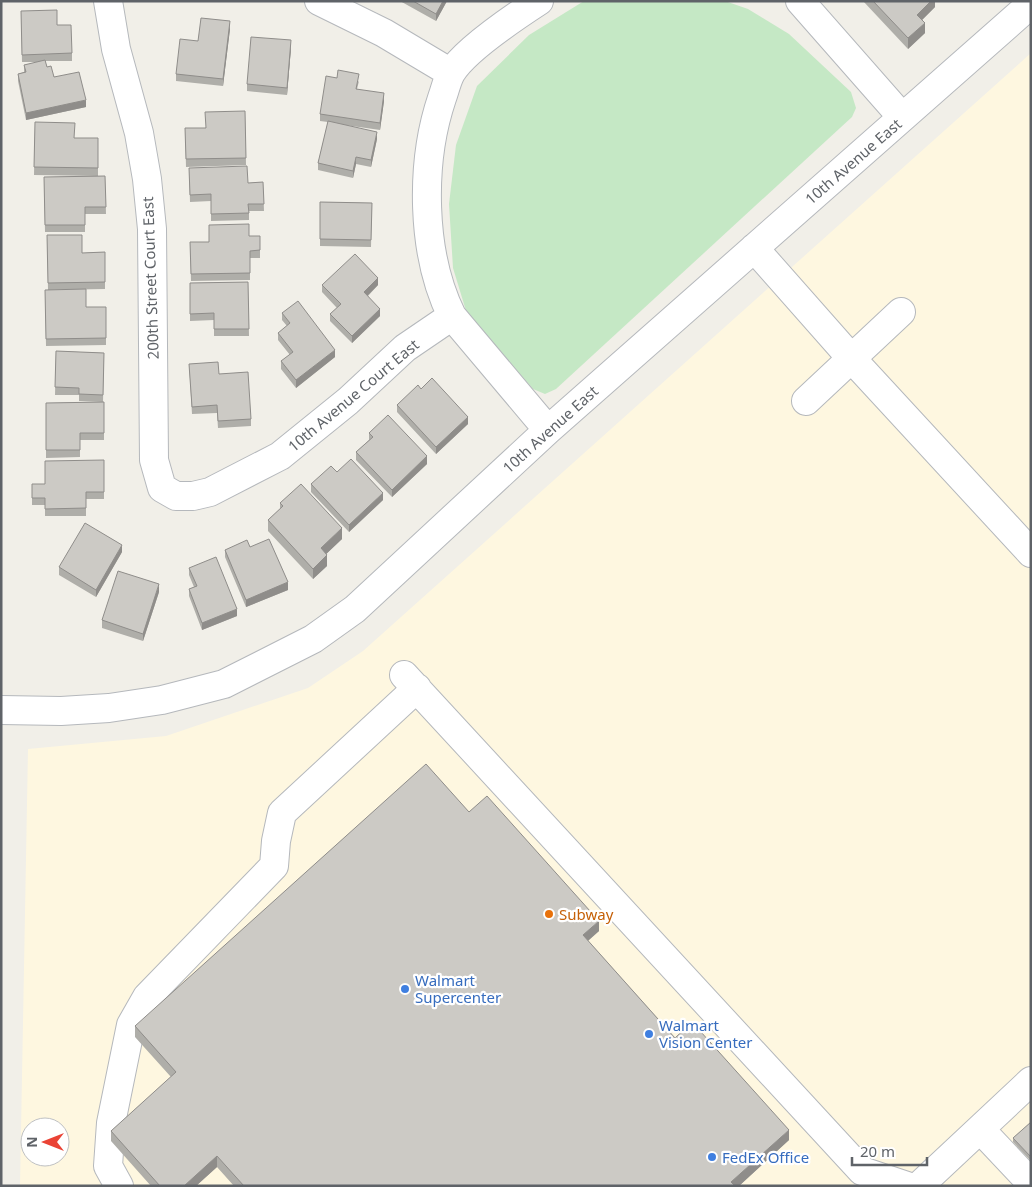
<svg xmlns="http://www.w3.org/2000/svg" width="1032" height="1187" viewBox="0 0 1032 1187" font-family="'Noto Sans',sans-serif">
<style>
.commercial{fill:#fef7e0;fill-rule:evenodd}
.green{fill:#c5e8c5}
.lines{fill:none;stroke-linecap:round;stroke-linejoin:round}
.minor-casing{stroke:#b5b8bc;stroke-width:30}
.minor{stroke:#fff;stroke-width:28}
.wall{fill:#afaea9}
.shaded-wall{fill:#8f8d8a}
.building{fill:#cccac5;stroke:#8f8d8a}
.food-dot{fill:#e8710a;stroke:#fff;stroke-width:2}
.shop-dot{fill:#3f7fe0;stroke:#fff;stroke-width:2}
.labels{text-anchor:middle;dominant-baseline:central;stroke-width:4.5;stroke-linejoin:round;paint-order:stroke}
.street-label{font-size:15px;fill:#5f6368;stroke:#fff}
.food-label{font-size:15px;fill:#c56008;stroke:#fff;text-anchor:start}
.shop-label{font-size:15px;fill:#366cbe;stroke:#fff;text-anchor:start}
</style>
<rect width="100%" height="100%" fill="#f1efe8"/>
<path class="commercial" d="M1031,53V1186H20L28,749L166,736L308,688L363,651ZM30,1127H60V1157H30Z"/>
<path class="green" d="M584,1H725L748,9L789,34L851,92L856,108L852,117L556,389L545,394L533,389L467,314L453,268L449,204L456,145L477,86L529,35Z"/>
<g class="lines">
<defs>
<path id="minor" d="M108,1L116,49L139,133L147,179L152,229L154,460L162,488L176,496H193L210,492L280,456L348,401L405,348L452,316
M319,1L384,33L451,73
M539,1C516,16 465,50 451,73C447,80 445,90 442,98C420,163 421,254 452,316L548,430
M800,1L902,117
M754,248L852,359L1031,553
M806,401L901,312
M404,675L862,1171L907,1186
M1,710L61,711L109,708L162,700L224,684L313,639L355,609L548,430L1031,4
M980,1129L1031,1183
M119,1186L108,1166L111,1123L131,1025L147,997L274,866L276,841L282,813L417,688
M919,1186L1031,1081"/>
</defs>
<use href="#minor" class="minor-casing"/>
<use href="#minor" class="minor"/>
</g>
<path class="wall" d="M400,1H447L436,21Z
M863,1H935V7L922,20L925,33L908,49Z
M21,11L57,25L72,53V61H45L47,67L54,77L86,107L26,120L18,81V74L24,72V65L39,62H22Z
M230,29L223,86L176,81V74Z
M291,48L287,95L247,91V84Z
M359,81L357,89L384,101L380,130L345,125L377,139L371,167L356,164L353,178L318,170V163L328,122L320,121V114Z
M245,111L246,165L186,167L185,128H205Z
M35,122L74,138H98V176L34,175Z
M189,168L248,183L263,182L264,211H249V220L211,221V201L190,202Z
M105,176L106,214H85V232H45L44,177Z
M320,202L372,203L371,247L320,246Z
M47,235L82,253L105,252V289L48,290Z
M249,236L260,250V258H250V280L191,281L190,242H209Z
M248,282L249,336H214V320L190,321V283Z
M322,285H378L368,296L380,316L352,343L330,321V314L337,308L322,292Z
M45,290L86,307H106V345L46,346Z
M282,313L335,357L296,388L281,369V361L290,355L278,340V333L287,326L282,320Z
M56,351L104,353L103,402L79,401V395H55Z
M189,364L219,374L251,419V426L218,428L217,413L192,414Z
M421,389L468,424L436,454L397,412V405Z
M104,402V440H80V457L46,458V403Z
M369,433L427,464L392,497L356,460V452L369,440Z
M104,460V499H86V516H45V505H32V484H45Z
M311,484L383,500L349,532L311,492Z
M280,503L342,539L326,554L327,566L313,579L268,531V520L280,509Z
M250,547L288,590L246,607L225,557V550Z
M122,552L96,597L59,575V567Z
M189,568L237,616L202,630L189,596V589L194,587L189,575Z
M159,592L143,641L102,628V620Z
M469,812L599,931L588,941L675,1038L789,1140L739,1186H234L217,1167L196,1186H151L111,1141V1131L171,1077L135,1037V1026Z
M1031,1122V1161L1013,1142V1138Z"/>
<path class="shaded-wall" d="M443,1H447L436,21V14Z
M931,1H935V7L917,25V15Z
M230,21V29L223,86V79Z
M925,23V33L908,49V38Z
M291,40V48L287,95V88Z
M384,93V101L380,130V123Z
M86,100V107L26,120V113Z
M377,132V139L371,167V160Z
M356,157V164L353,178V171Z
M378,278V285L364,299V292Z
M380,309V316L352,343V336Z
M335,350V357L296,388V380Z
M468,417V424L436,454V447Z
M427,456V464L392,497V490Z
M383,493V500L349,532V525Z
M342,528V539L321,559V548Z
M122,545V552L96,597V590Z
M327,555V566L313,579V569Z
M288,582V590L246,607V600Z
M159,584V592L143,641V634Z
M237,609V616L202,630V623Z
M599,921V931L583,945V935Z
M789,1130V1140L739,1186H731V1182Z
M217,1156V1167L196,1186H184Z"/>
<path class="building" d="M413,1H443L436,14Z
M873,1H931L917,15L925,23L908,38Z
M57,10V25H71L72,53L22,55L21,11Z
M201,18L230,21L223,79L176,74L180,39L198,41Z
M251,37L291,40L287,88L247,84Z
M45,60L47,67L51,66L54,77L79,72L86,100L26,113L18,74L26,72L24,65Z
M338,70L359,74L356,89L384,93L380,123L320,114L326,76L337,78Z
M245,111L246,158L186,159L185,128H206L205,112Z
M328,121L377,132L371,160L356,157L353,171L318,163Z
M35,122L75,123L74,138H98V168L34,167Z
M247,166L248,183L263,182L264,204H248L249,213L211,214V194L190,195L189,168Z
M105,176L106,207H85V225H45L44,177Z
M320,202L372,203L371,240L320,239Z
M249,224V236H260V250L250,251V273L191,274L190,242H209V225Z
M47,235H82V253L105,252V282L48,283Z
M355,254L378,278L364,292L380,309L352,336L330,314L341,304L322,285Z
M248,282L249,329H214V313L190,314V283Z
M86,289V307H106V338L46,339L45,290Z
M298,301L335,350L296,380L281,361L293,352L278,333L290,323L282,313Z
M56,351L104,353L103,395L79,394V388L55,387Z
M218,362L219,374L248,372L251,419L218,421L217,405L192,407L189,364Z
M432,378L468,417L436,447L397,405L418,385L421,389Z
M104,402V433H80V450H46V403Z
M388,415L427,456L392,490L356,452L373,437L369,433Z
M351,459L383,493L349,525L311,484L331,466L337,472Z
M104,460V492H86V508L45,509V498H32V484H45V461Z
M301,484L342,528L321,548L327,555L313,569L268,520L283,506L280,503Z
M85,523L122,545L96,590L59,567Z
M269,539L288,582L246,600L225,550L247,540L250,547Z
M216,557L237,609L202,623L189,589L197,586L189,568Z
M118,571L159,584L143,634L102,620Z
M426,764L469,812L487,796L599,921L583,935L675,1038L692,1022L789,1130L731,1182L735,1186H244L217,1156L184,1186H160L111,1131L176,1072L135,1026Z
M1031,1122V1157L1013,1138Z"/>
<circle class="food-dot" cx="549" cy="914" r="5"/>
<g class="shop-dot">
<circle cx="405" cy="989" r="5"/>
<circle cx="649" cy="1034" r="5"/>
<circle cx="712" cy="1157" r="5"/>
</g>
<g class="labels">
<g class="street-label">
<text transform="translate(853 161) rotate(-41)">10th Avenue East</text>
<text transform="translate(150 278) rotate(-92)">200th Street Court East</text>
<text transform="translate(353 395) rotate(-40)">10th Avenue Court East</text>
<text transform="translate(550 429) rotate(-42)">10th Avenue East</text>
</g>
<g class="food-label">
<text x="559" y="914">Subway</text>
</g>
<g class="shop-label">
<text x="415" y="980">Walmart<tspan x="415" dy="17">Supercenter</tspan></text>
<text x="659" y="1025">Walmart<tspan x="659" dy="17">Vision Center</tspan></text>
<text x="722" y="1157">FedEx Office</text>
</g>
</g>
<rect width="1032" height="1187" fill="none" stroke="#5f6368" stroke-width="5"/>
<g transform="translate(45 1142) rotate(270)"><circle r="24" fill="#ffffff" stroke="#bfc1c3"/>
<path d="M0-4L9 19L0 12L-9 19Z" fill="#ea4335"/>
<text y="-8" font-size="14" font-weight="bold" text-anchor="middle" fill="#5f6368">N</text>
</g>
<path d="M852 1157v8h75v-8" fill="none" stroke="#5f6368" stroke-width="2.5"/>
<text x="860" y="1157" font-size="15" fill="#5f6368" stroke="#ffffff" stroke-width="4" paint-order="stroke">20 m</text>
</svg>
